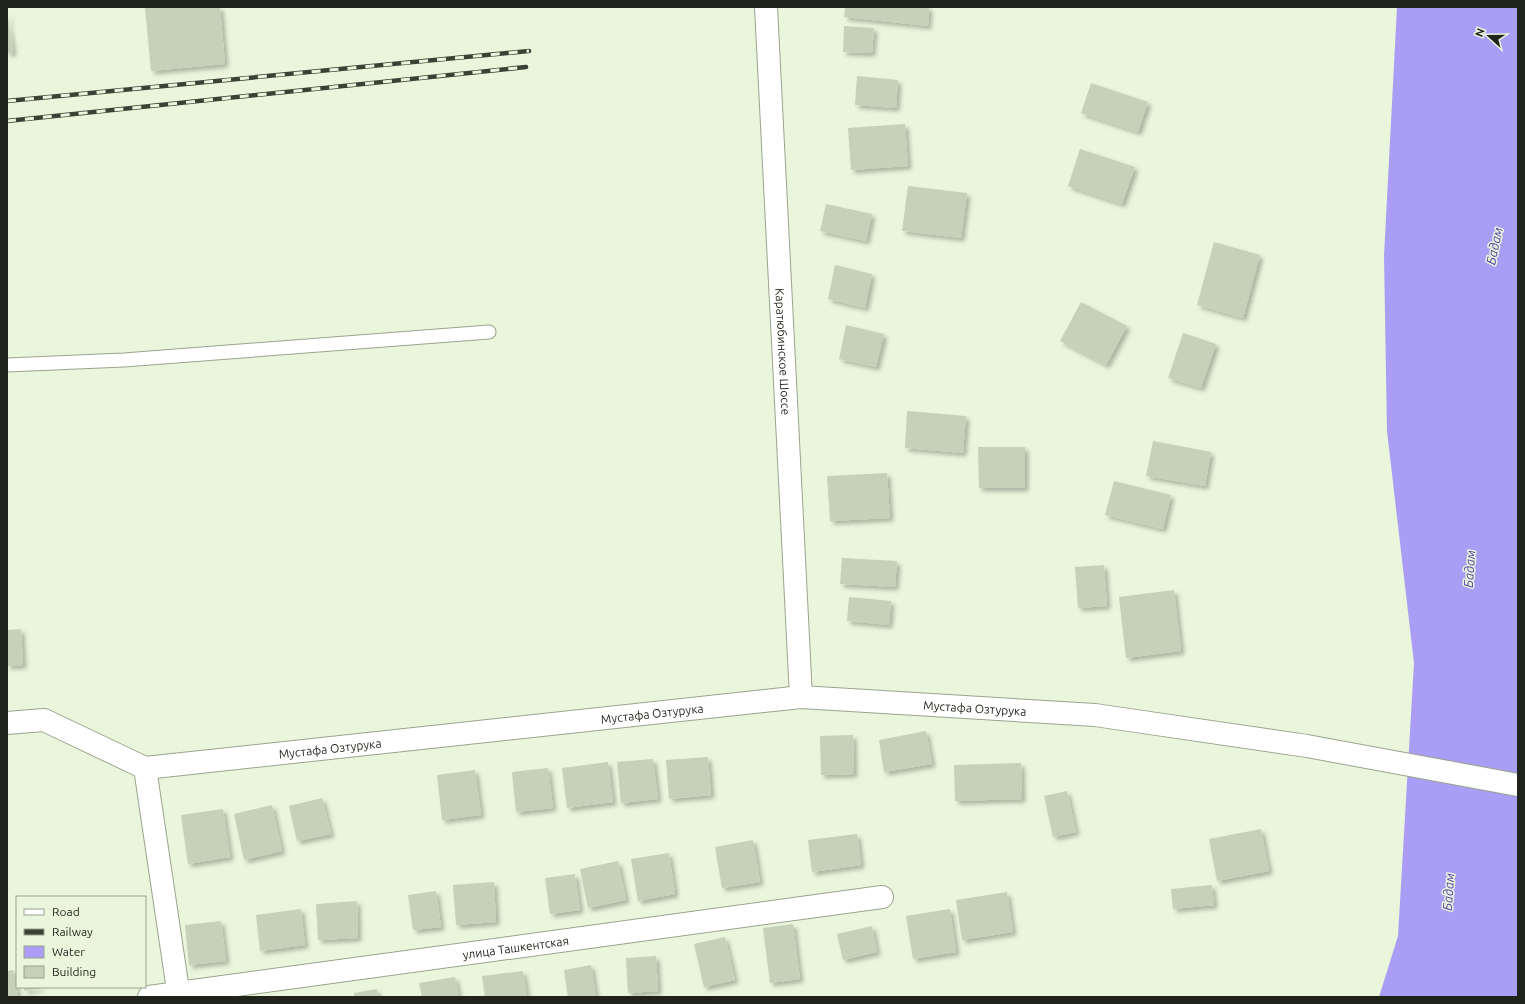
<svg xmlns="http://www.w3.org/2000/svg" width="1525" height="1004" viewBox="0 0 1525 1004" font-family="Ubuntu,sans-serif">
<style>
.water{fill:#aa9df5}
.building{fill:#c5d1b8;filter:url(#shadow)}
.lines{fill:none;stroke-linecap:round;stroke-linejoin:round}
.lane-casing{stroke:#99a58d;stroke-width:15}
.street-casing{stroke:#99a58d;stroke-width:24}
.secondary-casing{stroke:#99a58d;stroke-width:24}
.lane{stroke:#fff;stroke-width:13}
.street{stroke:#fff;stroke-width:22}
.secondary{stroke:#fff;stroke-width:22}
.rail-casing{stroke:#3c4136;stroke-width:4.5}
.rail{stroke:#e9f6dc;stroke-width:3;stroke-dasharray:9;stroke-linecap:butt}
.labels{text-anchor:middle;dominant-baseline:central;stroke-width:3;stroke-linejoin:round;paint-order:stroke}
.street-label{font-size:12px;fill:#1f231a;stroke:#e9f6dc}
.water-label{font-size:13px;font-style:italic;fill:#543ca1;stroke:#e9f6dc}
</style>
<defs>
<filter id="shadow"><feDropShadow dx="3.5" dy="3.5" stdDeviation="2" flood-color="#0004"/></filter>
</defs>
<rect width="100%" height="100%" fill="#e9f6dc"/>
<path class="water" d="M1397,7H1518V997H1379L1398,936L1414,663L1387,431L1384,256Z"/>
<path class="building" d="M145,7H220L225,64L151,71Z
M845,7H929L928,26L844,17Z
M7,10L13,53H7Z
M844,26L874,28L872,53L843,52Z
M857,76L898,80L896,108L855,105Z
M1091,83L1148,102L1138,132L1081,113Z
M905,124L908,166L851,170L848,128Z
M1080,149L1135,167L1122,204L1068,186Z
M908,186L967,193L961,238L902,231Z
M826,204L872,214L866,241L820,231Z
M1214,242L1260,255L1243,318L1197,305Z
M835,265L872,274L865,308L828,299Z
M1081,302L1127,326L1106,365L1060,341Z
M846,325L884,334L876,367L839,359Z
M1183,333L1216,344L1201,388L1168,378Z
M907,411L966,416L963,453L905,448Z
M1153,441L1211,452L1205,486L1146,476Z
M978,447H1025V488H979Z
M887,473L890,518L830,521L827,476Z
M1114,481L1171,495L1163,529L1105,515Z
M842,558L897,561L895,587L840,584Z
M1104,565L1107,606L1078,608L1075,567Z
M1174,590L1181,651L1126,658L1119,597Z
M849,597L891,601L889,625L847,621Z
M21,629L23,665L7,666V630Z
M926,731L932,764L884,772L879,740Z
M853,735L854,774L821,775L820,736Z
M708,757L711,795L669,799L666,760Z
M653,759L658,799L621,803L617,762Z
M608,762L613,802L567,808L562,768Z
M1021,763L1022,799L955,801L954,765Z
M548,768L553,808L516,812L512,772Z
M475,770L481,815L442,820L437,775Z
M1067,791L1076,832L1053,837L1044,796Z
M322,798L331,834L297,841L289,806Z
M272,805L282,851L244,860L234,814Z
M223,809L230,857L188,864L181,815Z
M1261,829L1269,871L1217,881L1209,839Z
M857,834L861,865L812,872L808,840Z
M753,840L760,882L722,888L715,847Z
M669,853L675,894L638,901L631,859Z
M618,861L626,900L588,908L580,869Z
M575,874L580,910L550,914L545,878Z
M494,882L496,922L456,925L453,885Z
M1212,885L1214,905L1173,909L1171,889Z
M436,891L441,927L413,930L408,895Z
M1007,892L1013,932L962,940L956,900Z
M357,901L358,938L318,940L316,904Z
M301,909L305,945L260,951L256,915Z
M950,909L956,952L913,959L906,916Z
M221,921L226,961L189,965L185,925Z
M793,924L800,979L770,983L763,928Z
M872,926L877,952L843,960L837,934Z
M725,937L735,980L704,987L694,944Z
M656,956L658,991L628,993L626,958Z
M591,965L596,997H568L564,970Z
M13,970L18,995L7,997V971Z
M523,971L527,997H485L482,976Z
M455,977L459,997H422L419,983Z
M24,987H41V988L24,991Z
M377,989L378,997H354V993Z"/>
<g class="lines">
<defs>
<path id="lane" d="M7,365L124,360L489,332"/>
<g id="street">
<path id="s1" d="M766,7L801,697"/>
<path d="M145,768L179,997"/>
<path id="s2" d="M149,997L882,897"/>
</g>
<g id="secondary">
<path id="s3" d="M7,723L44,720L145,768L801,697L1095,715L1307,746L1518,785"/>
</g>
</defs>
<use href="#lane" class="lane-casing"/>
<use href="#street" class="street-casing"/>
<use href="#secondary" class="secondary-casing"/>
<use href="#lane" class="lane"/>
<use href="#street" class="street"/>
<use href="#secondary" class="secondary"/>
<defs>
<path id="rail" d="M7,101L529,51
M7,121L526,67"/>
</defs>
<use href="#rail" class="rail-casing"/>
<use href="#rail" class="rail"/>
</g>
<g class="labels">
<g class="street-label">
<text stroke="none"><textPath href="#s1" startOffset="345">Каратюбинское Шоссе</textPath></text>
<text stroke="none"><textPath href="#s3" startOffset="983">Мустафа Озтурука</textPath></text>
<text stroke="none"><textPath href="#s3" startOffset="659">Мустафа Озтурука</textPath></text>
<text stroke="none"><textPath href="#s3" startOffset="335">Мустафа Озтурука</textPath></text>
<text stroke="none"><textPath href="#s2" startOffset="370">улица Ташкентская</textPath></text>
</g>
<g class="water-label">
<text transform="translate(1494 246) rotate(-78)">Бадам</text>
<text transform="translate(1469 569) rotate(-86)">Бадам</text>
<text transform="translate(1448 892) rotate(-86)">Бадам</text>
</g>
</g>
<rect width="1525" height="1004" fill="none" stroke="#1f231a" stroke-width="16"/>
<rect x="16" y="896" width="130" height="92" fill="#e9f6dc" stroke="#98a28e"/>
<rect x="24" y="909" width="20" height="6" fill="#ffffff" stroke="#98a28e"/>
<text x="52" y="916" font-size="12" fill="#1f231a">Road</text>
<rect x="24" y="929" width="20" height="6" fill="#3c4136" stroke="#98a28e"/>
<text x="52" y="936" font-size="12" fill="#1f231a">Railway</text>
<rect x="24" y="946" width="20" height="12" fill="#aa9df5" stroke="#98a28e"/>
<text x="52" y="956" font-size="12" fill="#1f231a">Water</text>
<rect x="24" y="966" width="20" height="12" fill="#c5d1b8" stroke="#98a28e"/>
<text x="52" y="976" font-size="12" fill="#1f231a">Building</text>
<g transform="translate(1489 36) rotate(291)" stroke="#e9f6dc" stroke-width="3" paint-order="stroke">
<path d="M0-3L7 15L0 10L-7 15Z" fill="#1f231a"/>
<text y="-6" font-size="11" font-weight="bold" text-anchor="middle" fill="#1f231a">N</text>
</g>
</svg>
